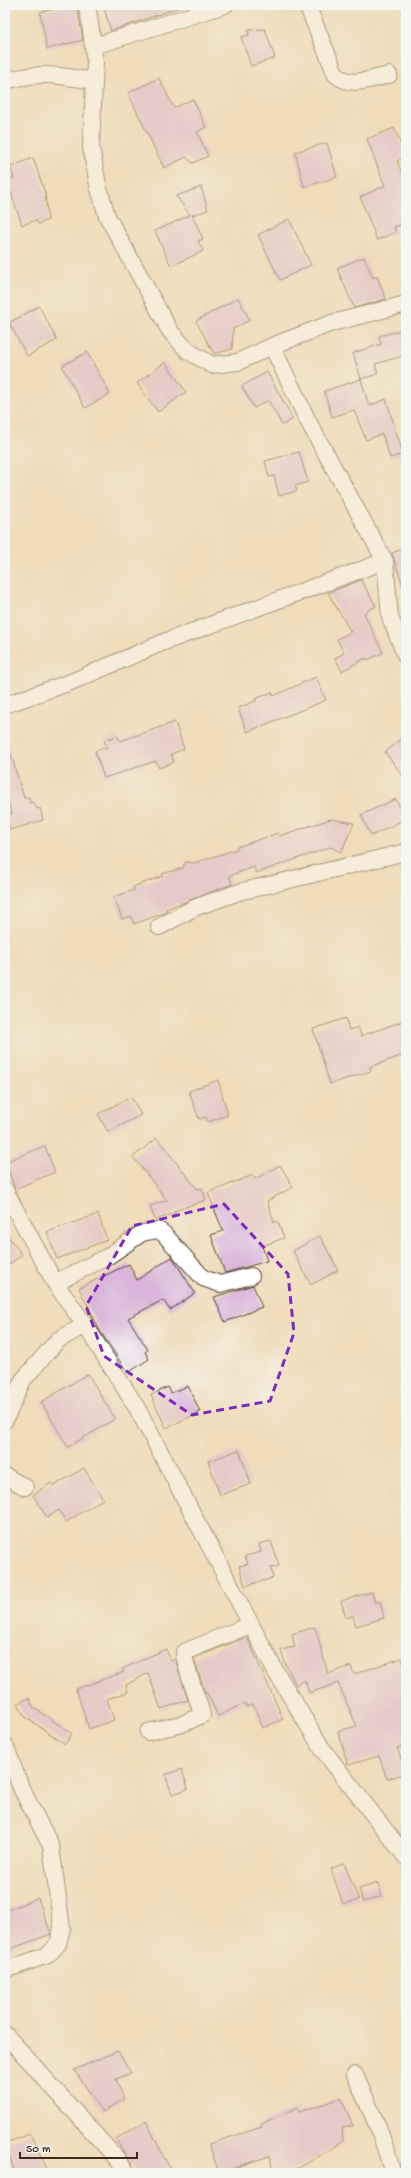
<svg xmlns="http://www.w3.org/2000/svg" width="411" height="2178" viewBox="0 0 411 2178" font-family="'Gochi Hand',sans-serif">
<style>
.building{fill:#d9b6da}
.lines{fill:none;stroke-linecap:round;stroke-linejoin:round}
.minor-casing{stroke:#564535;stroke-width:18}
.minor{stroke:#fff;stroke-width:16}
.marked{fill:none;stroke:#7b2cbf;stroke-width:3;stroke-dasharray:8 5;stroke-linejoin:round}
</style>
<rect width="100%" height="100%" fill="#f6f6f2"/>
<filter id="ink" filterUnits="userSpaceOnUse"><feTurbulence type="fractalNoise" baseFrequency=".025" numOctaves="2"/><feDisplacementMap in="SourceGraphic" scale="8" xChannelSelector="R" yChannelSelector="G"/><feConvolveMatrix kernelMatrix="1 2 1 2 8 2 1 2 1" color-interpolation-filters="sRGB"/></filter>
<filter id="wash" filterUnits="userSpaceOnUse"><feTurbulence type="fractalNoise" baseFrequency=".012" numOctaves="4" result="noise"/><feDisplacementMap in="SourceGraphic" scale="16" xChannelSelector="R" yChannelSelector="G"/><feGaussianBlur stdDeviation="0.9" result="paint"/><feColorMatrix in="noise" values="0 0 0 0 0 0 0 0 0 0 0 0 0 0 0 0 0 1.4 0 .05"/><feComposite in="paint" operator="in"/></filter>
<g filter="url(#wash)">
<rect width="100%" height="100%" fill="#efdcba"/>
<g id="blocks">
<path class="building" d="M72,5H77L83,40L47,49L40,12Z
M103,5H186L111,31Z
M265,29L275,58L251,66L241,37L249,35L248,30Z
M159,78L174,108L193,99L206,127L197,132L208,156L193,163L186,157L164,168L128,93Z
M394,128L406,157L397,161L406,183V223L394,227L396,232L377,240L360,197L385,186L367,139Z
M327,143L337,177L304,187L295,152Z
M33,158L45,193L48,220L38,224L36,220L22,225L7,181L14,178L10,167Z
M201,187L208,210L192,215L203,239L198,241L203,251L171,266L155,231L190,215L176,196Z
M289,219L311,265L280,280L258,235Z
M364,257L373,278L377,276L386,299L354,308L337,268Z
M238,298L250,320L233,329L232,349L214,354L196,321Z
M39,306L57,340L27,356L9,323Z
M406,329V355L375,364L378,374L361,379L353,353L381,344L379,336Z
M87,352L110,394L85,408L62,366Z
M165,362L186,392L158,412L137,383Z
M267,372L293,419L282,425L268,400L254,408L242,386Z
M361,379L369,406L386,399L403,454L390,458L382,434L366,440L354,410L332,417L324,391Z
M299,452L308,482L295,486L297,491L279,496L274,476L269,477L265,461Z
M406,548V592H405L392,553Z
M361,580L376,606L364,613L383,653L367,660L366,658L342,671L335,658L344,653L337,639L351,632L328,593Z
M316,677L326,700L247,732L238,708L256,701L255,699L272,692L273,696Z
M175,722L184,749L171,754L174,762L159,768L156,761L104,778L95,751L107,747L104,740L117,736L120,741Z
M406,736V780L385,752Z
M5,745H8L24,798L29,797L30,803L34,802L37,809L40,808L43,820L10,830L6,815L12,814L5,791Z
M396,799L405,819L371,836L361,815Z
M331,819L354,823L341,852L331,847L256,873L254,867L229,876L232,884L166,909L167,912L134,924L131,916L122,919L114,897L134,890L133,887L163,876L162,874L183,868L186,862L194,863L237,849V847L278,833L279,836Z
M346,1018L349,1030L358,1027L361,1036L406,1020V1054L370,1067L371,1071L330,1084L313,1029Z
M218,1080L228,1115L208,1122L206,1117L199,1119L189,1091Z
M131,1097L141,1115L108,1132L98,1114Z
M157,1138L197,1189L202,1188L206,1200L174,1211L175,1213L155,1220L150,1206L167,1200L133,1157Z
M45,1146L55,1172L15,1189L5,1162Z
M280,1165L293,1187L267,1201L274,1222H278L284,1238L262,1246L267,1261L225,1273L211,1235L223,1231L208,1193L253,1175L255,1179Z
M98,1214L107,1240L57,1259L47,1232Z
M5,1232L22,1255L5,1267Z
M320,1236L338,1270L311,1285L293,1251Z
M172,1257L195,1293L170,1310L163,1300L128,1318L148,1350L145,1352L149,1359L128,1373L100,1331L79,1288L129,1264L137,1280Z
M253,1285L262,1307L225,1322L214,1297Z
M88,1374L115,1419L68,1447L41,1402Z
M188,1386L200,1412L166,1428L151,1395L168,1387L171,1393Z
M239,1450L251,1484L220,1495L208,1461Z
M84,1468L103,1499L66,1522L59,1510L47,1518L33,1495L51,1483L54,1486Z
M271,1541L279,1566L271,1568L273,1578L245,1586L239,1566L248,1564L245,1556L261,1552L259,1544Z
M372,1592L375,1603L380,1601L384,1618L356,1626L353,1616L346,1618L341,1601Z
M315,1627L328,1674L351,1666L354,1674L402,1658L406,1671V1745L397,1748L406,1773L387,1779L379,1756L348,1765L338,1731L357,1726L338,1683L309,1693L305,1680L296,1685L285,1663L281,1650L295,1647L292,1634Z
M247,1637L283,1719L263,1728L253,1704L246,1707L245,1703L218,1716L207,1693H205L194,1658Z
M166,1649L171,1661L175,1659L188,1700L161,1709L148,1673L126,1685L128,1692L107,1699L114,1720L89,1729L76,1689L124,1672L122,1669Z
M29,1698L33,1707L72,1734L65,1744L24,1716L18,1703Z
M182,1769L188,1789L172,1794L165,1775Z
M344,1863L359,1900L343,1904L331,1869Z
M378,1883L382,1896L363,1902L359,1889Z
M38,1898L51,1934L5,1951V1911Z
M118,2051L131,2073L116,2079L124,2099L103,2112L74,2070Z
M341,2098L353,2126L342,2128L343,2142L299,2168L281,2173H274L269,2156L219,2173L209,2144L262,2127L261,2124L298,2107L299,2112Z
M146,2121L172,2173H137L116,2139Z
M30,2134L49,2173H15L5,2143Z"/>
</g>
</g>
<g filter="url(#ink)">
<use href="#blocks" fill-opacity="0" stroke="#564535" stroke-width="1"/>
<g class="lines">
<defs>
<path id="minor" d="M86,5L89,15L95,62L91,147L98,185L107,216L170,331L188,351L212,365L238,362L272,346L332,323L406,304
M307,5L336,75C352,88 369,79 389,75
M94,46L225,5
M5,81C41,71 57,75 93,81
M272,346L308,421L385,561L390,617L406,657
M5,705L71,682L164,642L385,561
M159,927L194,908L239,892L406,852
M5,1190L55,1283L85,1325L137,1408L276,1672L323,1750L406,1857
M55,1283L107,1257L142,1233L158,1230L164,1234L203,1278L220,1284L251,1276
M5,1420L23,1380L58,1340L85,1325
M5,1476L25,1487
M148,1732L182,1724L202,1715C197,1693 186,1674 184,1652L250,1625
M5,1745L22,1790L51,1846L62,1928L58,1944L48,1955L5,1970
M5,2034L118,2160L127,2173
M355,2075L379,2129L393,2173"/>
</defs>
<use href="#minor" class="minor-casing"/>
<use href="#minor" class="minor"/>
</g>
</g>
<path d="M0 0H411V2178H0ZM224,1204L288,1274L294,1333L270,1401L192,1415L104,1356L86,1306L132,1226Z" fill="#efdcba" fill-opacity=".55" fill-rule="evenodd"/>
<path class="marked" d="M224,1204L288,1274L294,1333L270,1401L192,1415L104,1356L86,1306L132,1226Z"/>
<rect width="411" height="2178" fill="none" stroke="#f6f6f2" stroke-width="20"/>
<path d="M20 2152v6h117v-6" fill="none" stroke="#3b2a1e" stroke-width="2"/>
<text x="26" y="2152" font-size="12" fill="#3b2a1e" stroke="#f6f6f2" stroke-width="3" paint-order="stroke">50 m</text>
</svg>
